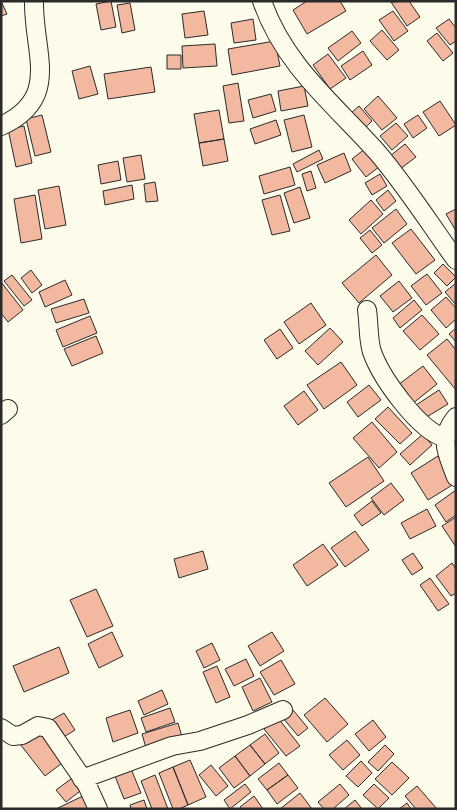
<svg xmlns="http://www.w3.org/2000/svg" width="457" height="810" viewBox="0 0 457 810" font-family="'Fira Sans',sans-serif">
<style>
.building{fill:#f2b8a0;stroke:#2b2b2b}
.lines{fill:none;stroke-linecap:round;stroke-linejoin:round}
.street-casing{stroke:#2b2b2b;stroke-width:20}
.street{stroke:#fdfbea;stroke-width:18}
</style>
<rect width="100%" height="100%" fill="#fdfbea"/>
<path class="building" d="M1,1L7,14L1,16Z
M111,1L116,27L101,30L96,4Z
M307,1H340L346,11L307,34L293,10Z
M409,1L420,17L407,26L391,2Z
M130,3L135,30L122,33L117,5Z
M204,11L208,35L185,38L182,14Z
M393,11L408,31L394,41L379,20Z
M253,19L256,40L234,43L231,23Z
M449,19L456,28V41L450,45L436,28Z
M382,30L399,50L387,60L370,41Z
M352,31L361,43L338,61L328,48Z
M437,33L453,53L443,61L427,41Z
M275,41L280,66L232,75L228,49Z
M215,44L217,66L183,68L182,46Z
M363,51L372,65L350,80L341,66Z
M328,54L346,78L330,89L313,65Z
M167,55H181V69H167Z
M90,66L98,94L79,99L72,71Z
M151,67L155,92L108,99L104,74Z
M238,83L244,121L229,123L223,86Z
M304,86L308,106L281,111L278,91Z
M271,94L276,111L253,118L248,100Z
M378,96L397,118L382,130L364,109Z
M440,101L456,125L439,136L423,112Z
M359,106L372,121L364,129L350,114Z
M219,110L224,139L199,143L194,114Z
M42,115L51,152L35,156L26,119Z
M304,115L312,147L292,152L284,120Z
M418,115L427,128L413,138L404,124Z
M276,120L281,135L255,144L250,129Z
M396,123L408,136L392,150L380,136Z
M24,126L32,163L16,167L8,129Z
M224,139L228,161L203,166L199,143Z
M405,144L416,157L400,169L390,156Z
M366,148L380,166L366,177L352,159Z
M319,150L323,159L297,172L293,164Z
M344,153L351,171L325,183L317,165Z
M141,155L145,179L127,182L123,158Z
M118,161L121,180L101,184L98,165Z
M290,167L295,185L264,194L259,176Z
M311,171L316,188L307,191L302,174Z
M380,174L387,186L372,195L365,183Z
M155,182L158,201L146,202L144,184Z
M132,185L134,199L105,205L103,191Z
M59,186L66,225L45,229L38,190Z
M300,187L310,218L294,223L284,193Z
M388,190L396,201L384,211L376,200Z
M35,195L42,239L21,243L14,199Z
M280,195L290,231L272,235L262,200Z
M371,200L383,214L361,234L349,220Z
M396,209L407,224L384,243L372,228Z
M456,209V231L446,214Z
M411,229L435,260L416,274L392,243Z
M370,230L382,245L372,253L360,238Z
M376,255L392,275L359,303L342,283Z
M443,264L456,277L447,286L434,273Z
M31,270L42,285L32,293L21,278Z
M427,274L442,293L426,305L411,286Z
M12,275L32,300L24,306L4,281Z
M65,280L72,295L45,307L39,292Z
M399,281L412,298L393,312L380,296Z
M1,282L23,310L8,322L1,313Z
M456,283V305L445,292Z
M446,297L456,308V319L446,328L431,310Z
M84,299L89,313L56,323L51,309Z
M414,300L422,310L400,328L393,318Z
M311,303L326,325L299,344L284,322Z
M422,315L439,334L420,350L403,331Z
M90,316L97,333L63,347L56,330Z
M330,328L343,342L318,365L305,351Z
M456,328V342L449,334Z
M280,329L293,348L277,359L264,340Z
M96,336L103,353L72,366L64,349Z
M447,339L456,350V390L427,355Z
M341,362L357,385L324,409L307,385Z
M423,366L437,384L412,404L398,385Z
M369,385L381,400L358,417L347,402Z
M439,390L448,404L425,418L416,405Z
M304,391L318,410L298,425L284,406Z
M388,407L412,433L400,444L375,419Z
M372,422L397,452L379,468L353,438Z
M423,434L432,445L410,465L400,454Z
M438,456L454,484L428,500L411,473Z
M368,457L384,481L346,507L329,483Z
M391,483L404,500L384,515L371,498Z
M456,490V515L446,522L435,505Z
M372,501L381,513L362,526L354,515Z
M427,509L436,526L410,539L401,523Z
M456,517V547L442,526Z
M355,531L369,550L345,567L331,548Z
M323,544L338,565L307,586L293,565Z
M203,551L208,569L179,578L174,559Z
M413,553L423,568L412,575L402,560Z
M452,563L456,569V593L451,596L436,576Z
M430,578L449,604L438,611L420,585Z
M96,589L113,626L87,637L70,600Z
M112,632L123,656L99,668L88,644Z
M272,632L284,651L260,666L248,646Z
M212,643L220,660L204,668L196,651Z
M59,647L69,673L24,692L13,666Z
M246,659L254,676L234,686L225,669Z
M281,660L295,684L274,695L260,672Z
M217,666L230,697L216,703L203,672Z
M260,678L272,702L253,711L242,687Z
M162,690L168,704L144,715L138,701Z
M325,698L348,724L327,742L304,715Z
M170,708L175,722L146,732L141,718Z
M130,710L138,733L113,742L106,718Z
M293,710L308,728L298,736L283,718Z
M64,713L75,730L59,740L48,722Z
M278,718L300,746L286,756L264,729Z
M373,720L386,737L369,751L355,734Z
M178,723L182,737L146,748L142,734Z
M41,727L66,760L45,776L20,744Z
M265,734L279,753L265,764L250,745Z
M347,740L360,755L343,770L329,755Z
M250,745L265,764L250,776L235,756Z
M385,745L394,754L378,771L368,762Z
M235,756L250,776L234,788L219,768Z
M190,760L206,797L188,805L173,767Z
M361,761L372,773L358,787L346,776Z
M392,762L409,778L392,795L375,779Z
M279,763L288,775L267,790L258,779Z
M129,764L141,793L124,799L113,771Z
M211,765L228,786L216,796L199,775Z
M173,767L188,805L179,809H173L159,773Z
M155,775L168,809H152L141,781Z
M288,775L298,788L277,804L267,790Z
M75,776L84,788L66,802L56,790Z
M245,784L251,792L230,809L224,800Z
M340,784L349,795L333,809H324L318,802Z
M374,784L389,798L378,809L363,795Z
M417,786L437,809H416L405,796Z
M300,793L312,809H280Z
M85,795L92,809H59L58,808Z
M254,796L263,809H241L240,807Z
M144,800L147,809H131L130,805Z
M355,800L362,809H344Z
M407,803L411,809H399Z"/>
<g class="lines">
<defs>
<path id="street" d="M262,1C284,65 334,104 377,152C406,186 430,224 456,260
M1,126C62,98 33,53 34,1
M367,310C369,323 368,340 372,352C381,377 419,432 446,438
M1,415L8,409
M456,417C438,439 447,453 456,477
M1,728L13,736L22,735L38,726L48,728L87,785L98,809
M82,779L172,746L200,741L248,725L283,710"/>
</defs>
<use href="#street" class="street-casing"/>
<use href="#street" class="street"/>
</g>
<rect width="457" height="810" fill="none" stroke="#2b2b2b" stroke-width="5"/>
</svg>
